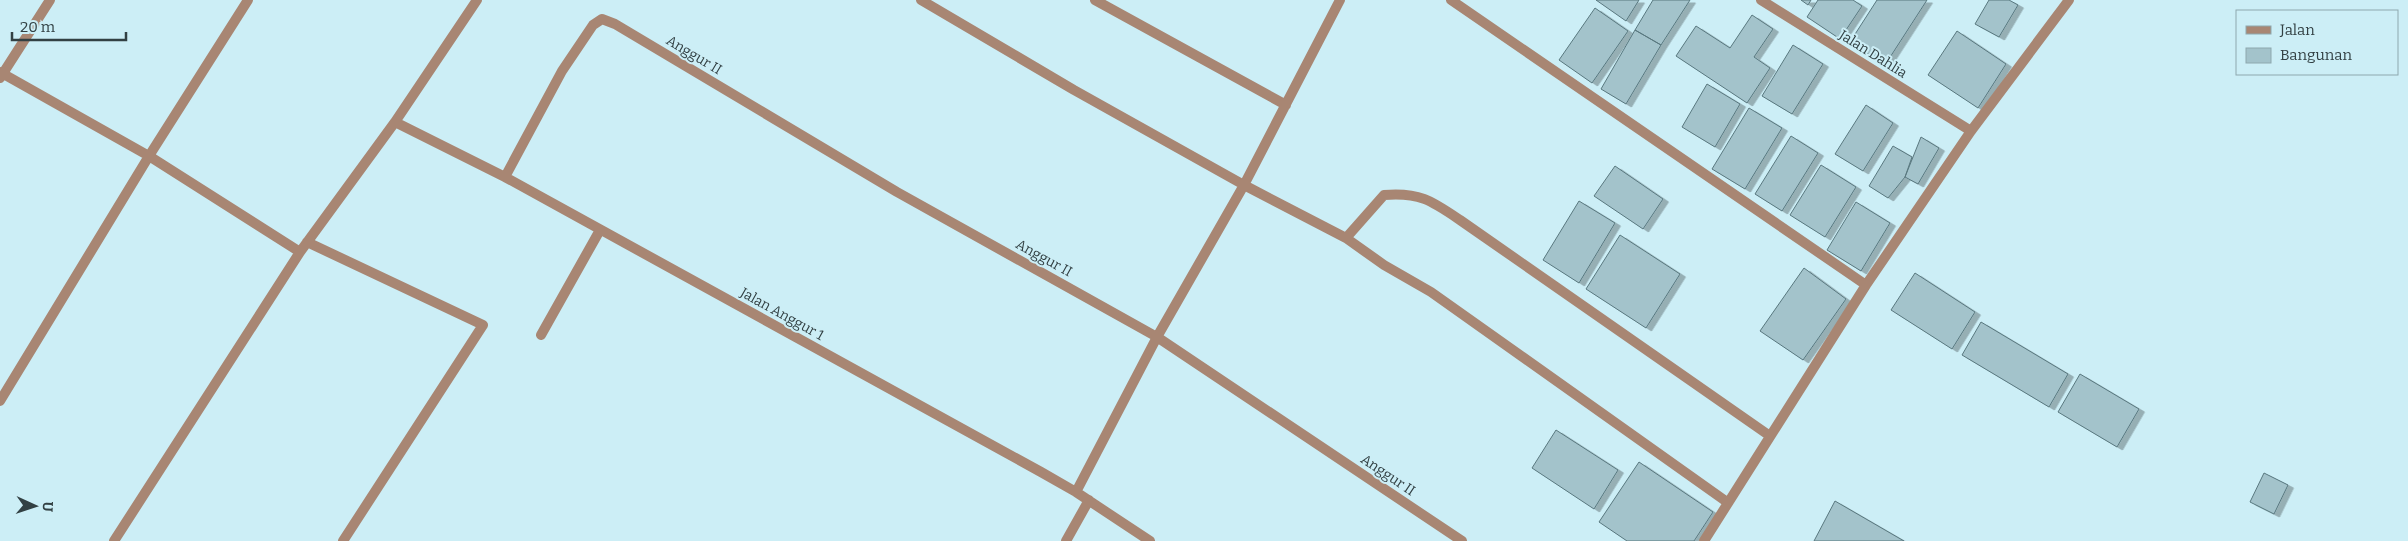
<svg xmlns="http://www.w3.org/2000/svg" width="2408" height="541" viewBox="0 0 2408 541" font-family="Bitter,serif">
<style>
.building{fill:#a3c3cb;stroke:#59787f;filter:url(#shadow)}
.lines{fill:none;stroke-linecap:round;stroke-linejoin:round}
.minor{stroke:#a88673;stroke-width:10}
.labels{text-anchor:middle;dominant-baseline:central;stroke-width:4;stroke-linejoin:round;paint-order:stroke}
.street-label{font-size:14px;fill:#324043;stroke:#cceef6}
</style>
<defs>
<filter id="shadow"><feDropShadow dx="5.5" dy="3" stdDeviation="0" flood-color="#0004"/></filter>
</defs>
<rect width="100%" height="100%" fill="#cceef6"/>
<path class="building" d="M1596,0H1639L1626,21Z
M1653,0H1690L1661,45L1635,30Z
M1801,0H1811L1808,5Z
M1818,0H1853L1862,6L1840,39L1807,17Z
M1877,0H1927L1885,65L1850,42Z
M1989,0H2009L2018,5L1999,37L1975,24Z
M1595,8L1628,31L1592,83L1559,60Z
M1752,15L1773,29L1754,57L1770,68L1747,103L1676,56L1696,26L1730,48Z
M1635,30L1661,45L1626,104L1601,89Z
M1957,31L2006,64L1978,108L1928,75Z
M1793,45L1823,64L1792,114L1762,96Z
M1707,84L1740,104L1715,147L1682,127Z
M1866,105L1893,123L1863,171L1835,154Z
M1749,108L1782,128L1745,189L1712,169Z
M1791,136L1818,153L1782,211L1755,194Z
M1921,137L1939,148L1918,184L1905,177Z
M1893,146L1912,157L1905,177L1888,198L1869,186Z
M1821,165L1856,187L1825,237L1790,215Z
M1615,166L1663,199L1643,229L1594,196Z
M1579,201L1615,223L1579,283L1543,260Z
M1856,202L1890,223L1861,271L1827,250Z
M1620,235L1680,274L1646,328L1586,289Z
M1804,268L1846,299L1803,360L1760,331Z
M1915,273L1975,312L1952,349L1891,310Z
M1981,322L2068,374L2049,407L1962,355Z
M2080,374L2139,409L2117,447L2058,412Z
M1556,430L1618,470L1594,509L1532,468Z
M1639,462L1713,512L1694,541H1627L1599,522Z
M2264,473L2288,485L2274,514L2250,502Z
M1835,501L1904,541H1814Z"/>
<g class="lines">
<path class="minor" d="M921,0L1074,90L1244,185L1346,238L1384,265L1431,292L1727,502
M1095,0L1286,105
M1451,0L1866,285
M1761,0L1971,131
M0,72L149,156L300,252
M0,78L50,0
M395,122L505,177L1041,472L1076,492L1150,541
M505,177L562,71L593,25L602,19L615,24L897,192L1157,337L1462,541
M1346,238L1384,195C1420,192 1432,201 1460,220L1770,436
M307,242L483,325L343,541
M541,335L600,230
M0,401L149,156L248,0
M1076,492L1157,337L1244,185L1340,0
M114,541L300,252L395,122L477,0
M1066,541L1089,500
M1704,541L1866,285L1971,131L2069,0"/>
</g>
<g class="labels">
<g class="street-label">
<text transform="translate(1873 54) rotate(32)">Jalan Dahlia</text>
<text transform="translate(694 55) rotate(31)">Anggur II</text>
<text transform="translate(1044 258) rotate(29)">Anggur II</text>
<text transform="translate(782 314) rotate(29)">Jalan Anggur 1</text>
<text transform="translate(1388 475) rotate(34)">Anggur II</text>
</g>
</g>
<rect x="2236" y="10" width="162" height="65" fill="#cceef6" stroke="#8ea8ae"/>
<rect x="2246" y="26" width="25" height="8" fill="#a88673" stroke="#8ea8ae"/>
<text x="2280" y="35" font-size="15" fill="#324043">Jalan</text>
<rect x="2246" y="48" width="25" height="15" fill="#a3c3cb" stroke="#8ea8ae"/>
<text x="2280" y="60" font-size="15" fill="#324043">Bangunan</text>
<g transform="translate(35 506) rotate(93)" stroke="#cceef6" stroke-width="4" paint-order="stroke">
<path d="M0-4L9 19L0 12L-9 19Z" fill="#324043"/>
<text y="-8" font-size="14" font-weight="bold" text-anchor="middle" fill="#324043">U</text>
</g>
<path d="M12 32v8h114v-8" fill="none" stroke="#324043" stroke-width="2.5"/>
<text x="20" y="32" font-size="15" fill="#324043" stroke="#cceef6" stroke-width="4" paint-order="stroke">20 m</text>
</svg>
